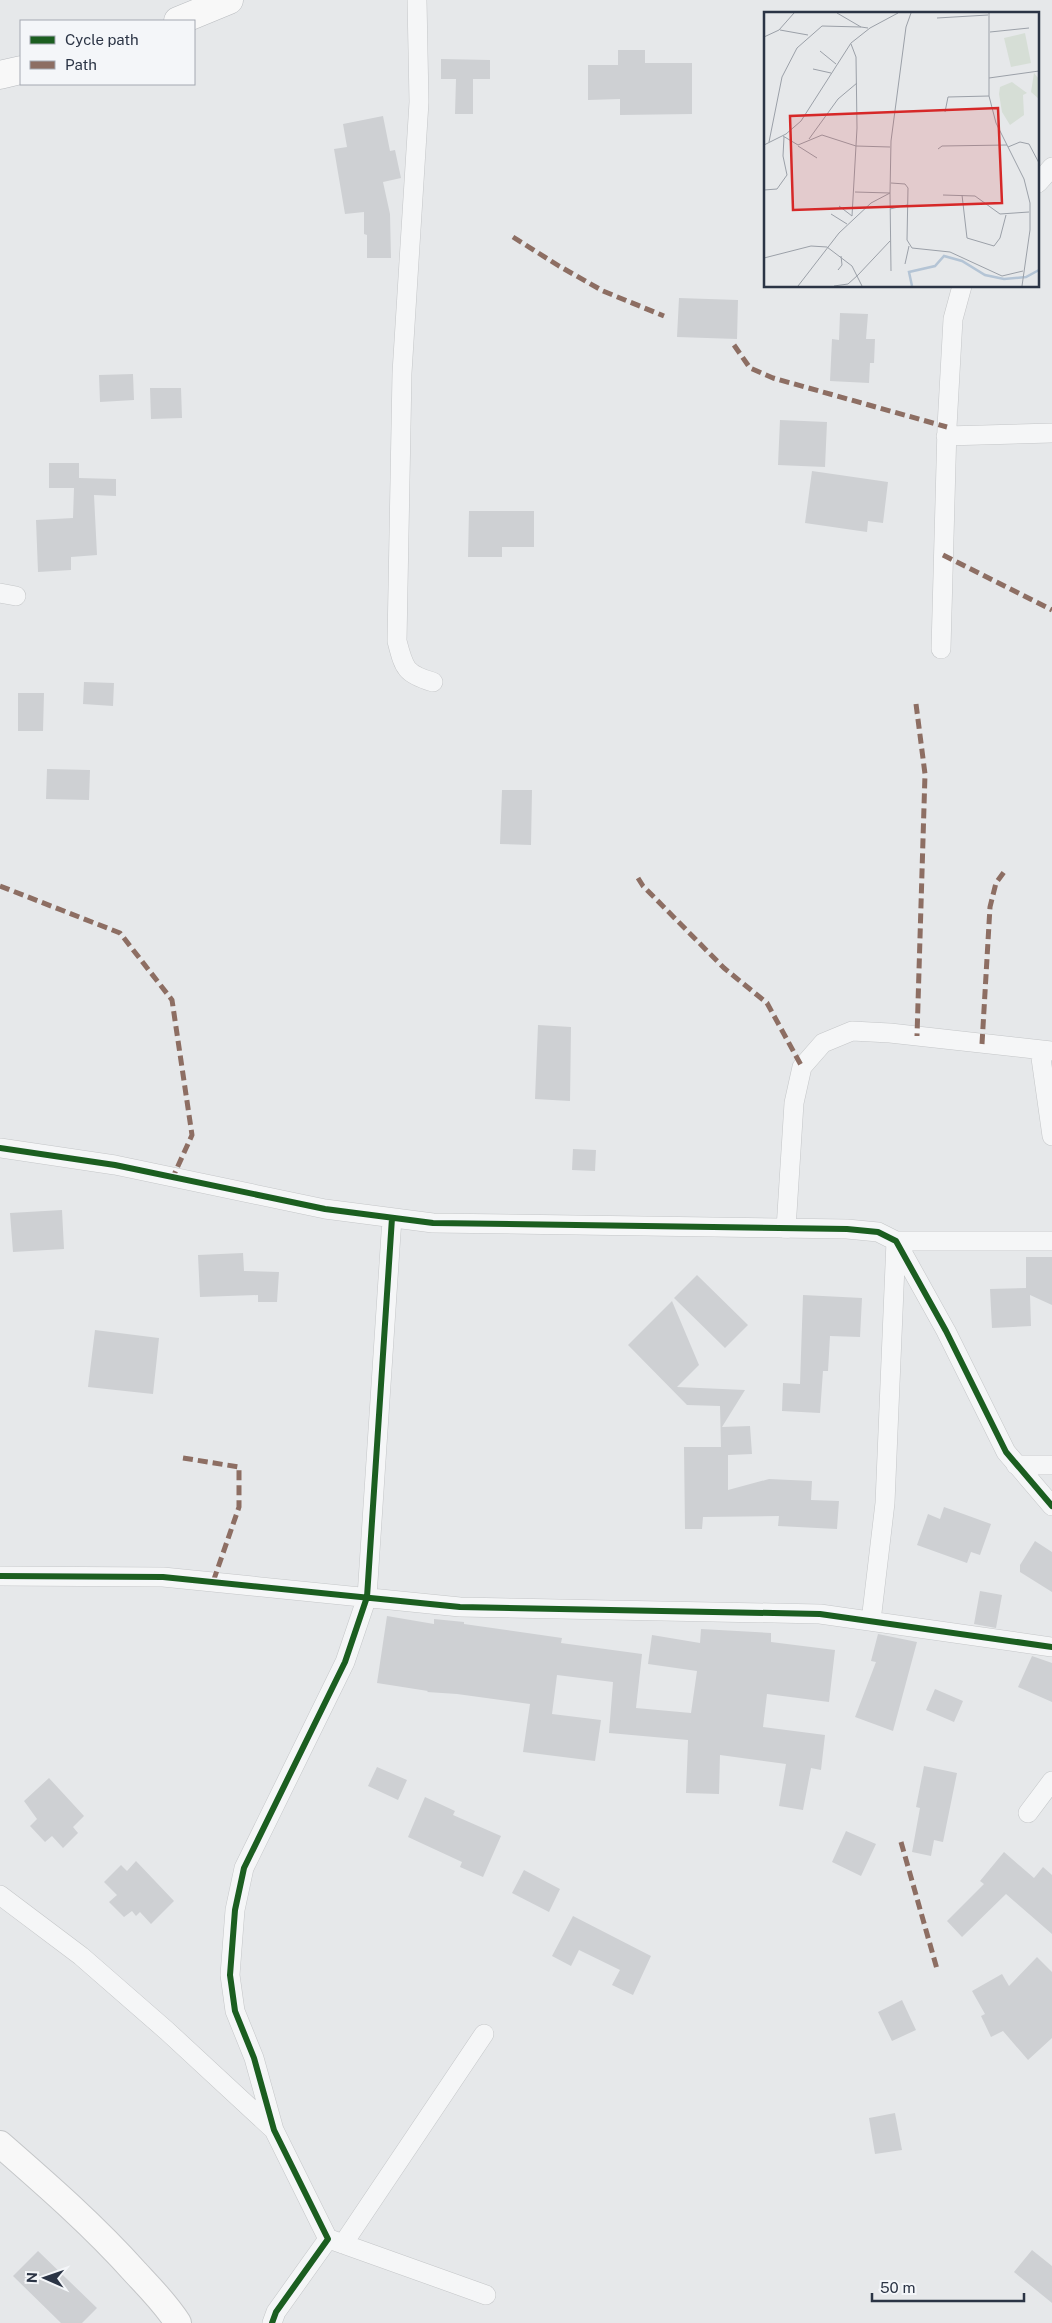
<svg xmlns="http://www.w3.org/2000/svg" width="1052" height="2323" viewBox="0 0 1052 2323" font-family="'Public Sans',sans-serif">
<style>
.building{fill:#ced0d3}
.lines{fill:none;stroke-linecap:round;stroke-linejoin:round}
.street-casing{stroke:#c4c6c8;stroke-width:20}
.secondary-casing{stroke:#c4c6c8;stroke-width:28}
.highway-casing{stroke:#b8bbbf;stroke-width:29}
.street{stroke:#f5f6f7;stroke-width:19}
.secondary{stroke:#f8f8f8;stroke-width:26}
.highway{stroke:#f8f8f8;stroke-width:28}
.quiet{stroke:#8d6e63;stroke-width:5;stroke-dasharray:10 5;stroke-linecap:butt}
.cycleway-casing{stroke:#f4f6f9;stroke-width:9}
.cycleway{stroke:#1b5e20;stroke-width:6}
.inset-river{fill:none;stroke:#b4c4d5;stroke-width:2.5}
.inset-road{fill:none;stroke:#9ba0a8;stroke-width:1}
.view{fill:#d62828;fill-opacity:0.15;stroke:#d62828;stroke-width:2.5}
.inset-edge{fill:none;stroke:#2b3445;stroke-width:2.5}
</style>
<rect width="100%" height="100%" fill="#e6e8ea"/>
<path class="building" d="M618,50H645V63H692V114L620,115V99L588,100V65H618Z
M441,59L490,60V79H473V114H455L456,79H441Z
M383,116L390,151L395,150L401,178L383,182L390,214L391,258H367V235L364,234V212L345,214L334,149L347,147L343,124Z
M679,298L738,300L737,339L677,337Z
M840,313L868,314L866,339H875L874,363H870L869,383L830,381L832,339L839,340Z
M133,374L134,400L100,402L99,375Z
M150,388H181L182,418L151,419Z
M780,420L827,422L825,467L778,465Z
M49,463H79V478L116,479V496L94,495L97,555L71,557V570L38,572L36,520L73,518L74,488H49Z
M812,471L888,482L883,523L868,521L867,532L805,523Z
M469,511H534V547H502V557H468Z
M84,682L114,683L113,706L83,704Z
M18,693H44L43,731H18Z
M47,769L90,770L89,800L46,799Z
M502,790H532L531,845L500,844Z
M538,1025L571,1027L570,1101L535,1099Z
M573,1149L596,1150L595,1171L572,1170Z
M62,1210L64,1249L13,1252L10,1213Z
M243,1253L244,1271L279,1272L277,1302H258V1295L200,1297L198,1255Z
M1026,1257H1052V1305L1030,1295L1031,1326L992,1328L990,1289L1026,1288Z
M697,1275L748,1325L725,1348L674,1298Z
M803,1295L862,1298L860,1337L830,1336L828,1371H823L820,1413L782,1411L783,1383L800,1384Z
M672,1301L699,1365L677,1387L745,1390L722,1427L750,1426L752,1454L728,1455V1490L769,1479L812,1481L811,1500L839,1501L837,1529L778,1526L779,1516L703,1517L702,1529H685L684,1447H721L720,1406L687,1405L628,1345Z
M95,1330L159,1338L153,1394L88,1387Z
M944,1507L991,1524L980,1555L971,1552L967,1563L917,1545L928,1514L940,1519Z
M1035,1541L1052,1552V1592L1020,1572V1565Z
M980,1591L1002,1595L996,1628L974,1624Z
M387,1616L434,1624V1619L464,1622V1624L562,1638L561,1643L642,1654L636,1708L691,1713L697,1671L648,1664L652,1635L700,1643L701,1629L771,1633V1642L835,1650L829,1702L767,1694L763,1727L825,1735L821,1770L811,1768L803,1810L779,1806L786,1764L720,1755L719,1794L686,1793L688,1740L609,1733L613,1682L557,1675L552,1714L601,1720L595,1761L523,1752L530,1704L457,1694L427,1692L428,1691L377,1683Z
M878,1634L917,1642L893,1731L855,1717L876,1662L871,1661Z
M1032,1656L1052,1663V1702L1018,1687Z
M935,1689L963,1701L954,1722L926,1710Z
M924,1766L957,1773L943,1842L934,1840L931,1856L912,1852L920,1808L916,1807Z
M377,1767L407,1780L398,1800L368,1786Z
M49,1778L84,1816L73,1827L78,1833L63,1848L52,1836L45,1842L30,1826L37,1819L24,1801Z
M425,1797L455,1811L453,1815L501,1836L483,1877L460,1867L462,1862L408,1837Z
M846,1831L876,1844L861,1876L832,1862Z
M1004,1852L1034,1878L1043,1867L1052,1875V1934L1006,1894L962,1937L947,1921L984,1884L980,1881Z
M136,1861L174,1901L151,1924L140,1912L136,1916L132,1911L124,1917L109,1902L117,1895L104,1882L121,1865L127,1871Z
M524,1870L560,1889L549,1912L512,1893Z
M573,1916L651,1956L633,1995L612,1985L620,1970L579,1950L571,1966L552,1956Z
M1037,1957L1052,1972V2038L1028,2060L1003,2031L991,2037L981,2016L985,2014L972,1991L1002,1974L1009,1986Z
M902,2000L916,2030L892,2041L878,2012Z
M895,2113L902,2150L875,2154L869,2118Z
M1032,2250L1052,2266V2303L1014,2272Z
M38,2251L97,2308L82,2323H61L13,2276Z"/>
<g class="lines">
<defs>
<path id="street" d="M417,0L419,102L402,373L397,641C404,668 405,674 433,682
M1038,183L1052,167
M946,436L1052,433
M0,593L16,596
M941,649L947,427L953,319L962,286
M1040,1051L1052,1136
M0,1148L115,1165L325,1209L433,1223L847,1229L878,1232L896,1241L946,1331L1006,1452L1052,1506
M786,1229L794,1103L802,1067L823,1043L852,1031L890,1033L1052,1051
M1016,1465H1052
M0,1576L163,1577L460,1607L820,1614L1052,1647
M871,1621L885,1503L896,1241H1052
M1028,1813L1052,1781
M0,1895L81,1956L167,2031L274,2130
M332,2240L486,2295
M343,2244L484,2034
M272,2323L276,2312L328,2239L274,2130L254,2058L235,2011L230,1975L235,1910L244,1868L345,1662L367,1597L392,1218"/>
<path id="secondary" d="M0,2144C47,2185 94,2226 136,2273C151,2289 166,2304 178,2323"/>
<path id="highway" d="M178,21L229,0
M0,75L21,70"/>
</defs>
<use href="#street" class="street-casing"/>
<use href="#secondary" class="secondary-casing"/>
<use href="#highway" class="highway-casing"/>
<use href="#street" class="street"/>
<use href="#secondary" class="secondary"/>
<use href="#highway" class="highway"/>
<path class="quiet" d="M513,237L559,266L603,291L664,316
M734,345L750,368L773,378L947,427
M943,555L1052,610
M916,704L925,774L917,1036
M638,878L643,886L724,968L767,1003L802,1067
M0,886L120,933L172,1000L192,1135L173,1177
M982,1044L990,907L996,883L1004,872
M183,1458L239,1467V1507L213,1582
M901,1842L937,1969"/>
<defs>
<path id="cycleway" d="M0,1148L115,1165L325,1209L433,1223L847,1229L878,1232L896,1241L946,1331L1006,1452L1052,1506
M0,1576L163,1577L460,1607L820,1614L1052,1647
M272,2323L276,2312L328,2239L274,2130L254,2058L235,2011L230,1975L235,1910L244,1868L345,1662L367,1597L392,1218"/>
</defs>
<use href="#cycleway" class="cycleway-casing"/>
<use href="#cycleway" class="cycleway"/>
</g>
<g transform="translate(764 12)">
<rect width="275" height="275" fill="#e6e8ea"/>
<path d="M261,21L267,51L247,55L240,26ZM270,61L275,67V87L267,80ZM248,70L263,81L259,83L260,103L246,113L238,100L235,82L236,75Z" fill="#d6ded6"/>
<path class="inset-river" d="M148,274L145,260L171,254L180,244L198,249L221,263L240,267L262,265L275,258"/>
<path class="inset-road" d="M73,1L97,15L104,16M225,1V84L232,111L260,167L266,191V218L258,274M173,6L224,3M16,18L44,23M226,20L265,16M0,25L15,18L30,1M87,32L92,45L93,116L88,204M56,39L72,52M49,57L67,61M225,66L275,59M181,100L184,85L225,84M19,124L34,133L58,123L92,134L126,135M45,127L74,87L93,71M5,130L18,65L33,36L58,14L97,15M0,133L22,122L37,109L87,31L106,16L134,1M34,134L53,146M244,135L256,130L265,132L275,151M174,137L178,134L243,133M127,171L141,172L144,176L143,228L148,236L186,240L238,264L259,259M0,178L13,177L23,163L19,144L20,125M91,180L126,181L127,259M179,183L211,184L236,202L265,200M198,183L203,226L230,234L236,226L242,203M75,194L88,204M126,197L143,193M67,202L83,212M0,246L47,234L63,235L88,254L98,274M141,252L145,234M74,258L78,253L77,244M94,263L126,229M34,274L75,221L107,191L126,181L127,129L142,15L147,1M70,274L84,272L94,263"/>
<path class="view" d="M234,96L238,191L29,198L26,104Z"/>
<rect width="275" height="275" class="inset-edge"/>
</g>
<rect x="20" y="20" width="175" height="65" fill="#f4f6f9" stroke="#a4a8b1"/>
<rect x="30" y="36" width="25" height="8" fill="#1b5e20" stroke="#a4a8b1"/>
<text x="65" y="45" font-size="15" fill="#2b3445">Cycle path</text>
<rect x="30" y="61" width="25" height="8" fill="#8d6e63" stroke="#a4a8b1"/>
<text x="65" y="70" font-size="15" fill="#2b3445">Path</text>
<g transform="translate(45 2278) rotate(272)" stroke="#f4f6f9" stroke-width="4" paint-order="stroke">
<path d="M0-4L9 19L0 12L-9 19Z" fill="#2b3445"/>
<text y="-8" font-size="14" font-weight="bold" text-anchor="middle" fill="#2b3445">N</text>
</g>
<path d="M872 2293v8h152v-8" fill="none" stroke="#2b3445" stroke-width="2.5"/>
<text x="880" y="2293" font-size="15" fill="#2b3445" stroke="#f4f6f9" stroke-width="4" paint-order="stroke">50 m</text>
</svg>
